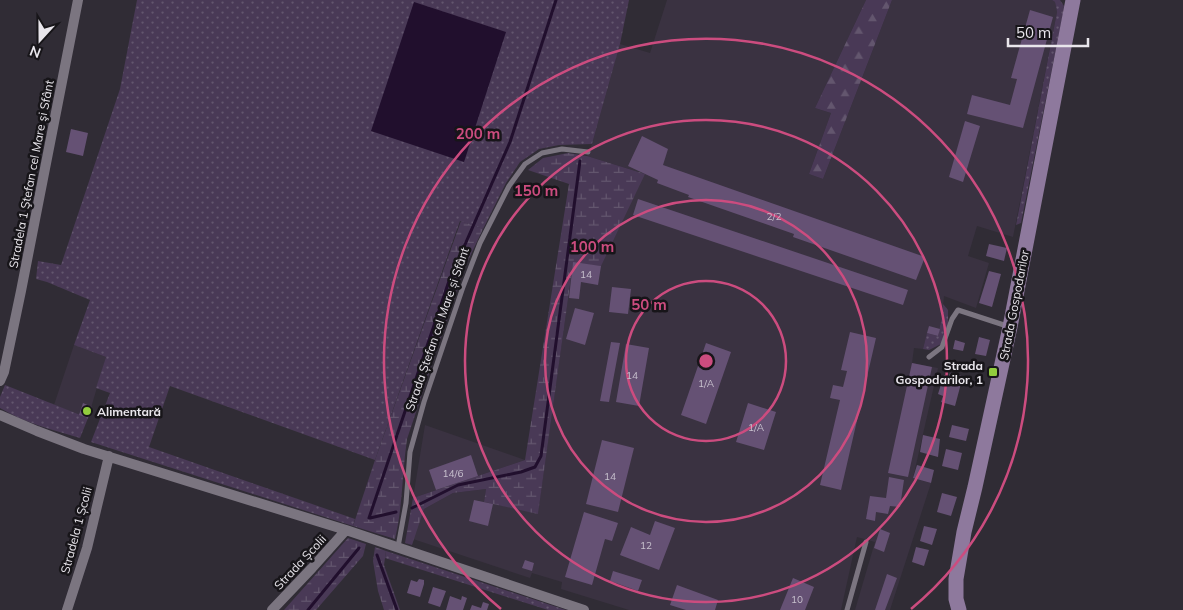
<svg xmlns="http://www.w3.org/2000/svg" width="1183" height="610" viewBox="0 0 1183 610" font-family="Mulish,sans-serif">
<style>
.built{fill:#3a3241}
.grass{fill:url(#grass-dots)}
.forest{fill:url(#forest-firs)}
.wetland{fill:url(#wetland-marsh)}
.water{fill:#210f2d}
.lines{fill:none;stroke-linecap:round;stroke-linejoin:round}
.stream{stroke:#210f2d;stroke-width:3}
.building{fill:#655174}
.lane{stroke:#7b7580;stroke-width:5}
.street{stroke:#7b7580;stroke-width:10}
.secondary{stroke:#8e799d;stroke-width:15}
.ring{fill:none;stroke:#cc4c7f;stroke-width:2.5}
.poi-dot{fill:#92cd3e;stroke:#171519;stroke-width:2}
.labels{text-anchor:middle;dominant-baseline:central;stroke-width:5;stroke-linejoin:round;paint-order:stroke}
.number-label{font-size:10px;fill:#c8c1ce}
.street-label{font-size:12px;fill:#e9e6ec;stroke:#171519}
.poi-label{font-size:12px;font-weight:bold;fill:#e9e6ec;stroke:#171519;text-anchor:end}
.centre{fill:#cc4c7f;stroke:#171519;stroke-width:2.5}
.ring-label{font-size:15px;text-anchor:middle;font-weight:bold;fill:#cc4c7f;stroke:#171519;stroke-width:5;stroke-linejoin:round;paint-order:stroke}
</style>
<defs>
<pattern id="grass-dots" width="8" height="8" patternUnits="userSpaceOnUse" patternTransform="scale(1.25)"><rect width="8" height="8" fill="#493956"/><path d="M2 2h.1M6 6h.1" fill="none" stroke="#63566e" stroke-width="1.8" stroke-linecap="round"/></pattern>
<pattern id="forest-firs" width="22" height="20" patternUnits="userSpaceOnUse" patternTransform="scale(1.25)"><rect width="22" height="20" fill="#493956"/><path d="M5 1l3.5 6h-7zM16 11l3.5 6h-7z" fill="#63566e"/></pattern>
<pattern id="wetland-marsh" width="20" height="14" patternUnits="userSpaceOnUse" patternTransform="scale(1.25)"><rect width="20" height="14" fill="#493956"/><path d="M1 5h8M5 5V1M11 12h8M15 12V8" fill="none" stroke="#63566e"/></pattern>
</defs>
<rect width="100%" height="100%" fill="#302c35"/>
<path class="built" d="M667,0H866L815,108L831,113L809,174L823,179L892,0H1052L1055,2L1057,12L1013,237L977,226L968,256L989,263L976,308L944,296L942,316L938,336L927,334L923,349L914,348L912,363L938,368L913,478L931,483L890,610H855L875,542L857,537L841,610H629L561,589L562,582L532,573L530,578L413,539L424,509L453,493L486,489L484,502L538,513L573,262L645,174L587,156L592,144L620,44L650,53Z
M74,345L106,357L88,418L54,405Z
M425,425L525,460L413,498Z"/>
<path class="grass" d="M137,0H629L620,44L592,144L559,145L539,149L520,162L506,183L483,229L460,221L375,460L170,386L149,447L355,519L353,526L91,442L110,393L96,388L106,357L74,345L90,300L47,282L36,279L38,261L61,265L120,89Z
M1052,0H1060L1064,6L1063,14L1021,223L1016,225L1057,12L1055,2Z
M943,304L948,310V324L941,344L929,350L923,349L927,333L938,336L942,316Z
M5,385L88,418L80,438C53,430 25,423 0,408V397Z
M386,551L566,610H548L385,558Z"/>
<path class="forest" d="M866,0H892L823,179L809,174L831,113L815,108Z"/>
<path class="wetland" d="M568,153L587,156L645,174L601,266L573,263L538,514L484,502L486,489L453,493L424,509L412,545L405,543L413,498L525,460L569,184L528,170L543,158Z
M461,221L483,229L464,269L407,439C402,472 403,506 395,539L353,526L375,460Z
M348,538L366,544L363,556L316,610H284Z
M375,547L386,551L384,565L400,610H384L378,591L373,561Z"/>
<path class="water" d="M414,2L506,32L464,162L371,131Z"/>
<g class="lines">
<path class="stream" d="M412,508L458,485L521,472L535,467L541,456L580,161
M369,518L449,281L510,142L556,0
M370,518L396,512
M377,555L397,610
M308,610L359,548"/>
</g>
<path class="building" d="M1030,10L1053,17L1023,128L967,114L972,95L1010,105L1017,79L1011,78Z
M965,121L980,126L963,182L949,177Z
M71,129L88,133L83,156L66,152Z
M642,136L668,149L663,165L925,257L916,280L793,237L794,234L688,197L689,195L657,183L658,180L628,166Z
M638,199L908,290L903,305L633,215Z
M989,244L1007,248L1004,261L986,256Z
M573,262L601,266L598,285L581,282L579,299L569,298Z
M989,271L1001,274L992,307L979,303Z
M612,287L631,289L628,314L609,312Z
M575,308L594,313L585,345L566,339Z
M929,326L940,329L938,336L927,333Z
M850,332L876,338L841,490L820,485L840,400L830,398L833,385L843,387L847,371L841,370Z
M979,337L990,340L986,356L975,354Z
M955,340L965,343L963,351L953,349Z
M611,342L620,343L609,402L600,401Z
M706,343L731,352L706,424L681,415Z
M626,344L649,348L639,406L616,402Z
M912,363L932,367L908,477L888,473Z
M950,373L963,376L955,406L941,402L943,396L938,394L944,375L949,376Z
M83,403L92,407L88,418L79,415Z
M748,403L776,412L764,450L736,442Z
M952,425L969,429L966,441L949,437Z
M923,435L940,439L938,457L920,452Z
M602,440L634,448L618,512L586,504Z
M946,449L962,453L958,470L942,466Z
M471,455L478,476L436,490L429,470Z
M917,465L934,470L931,483L913,478Z
M889,477L904,480L900,507L890,506L888,514L876,512L875,521L866,519L870,496L886,498Z
M942,493L957,497L951,516L937,512Z
M474,500L493,504L488,526L469,521Z
M584,512L618,523L612,541L605,539L592,585L565,577Z
M655,521L675,528L659,570L620,555L631,527L650,535Z
M924,526L937,529L932,545L920,541Z
M880,529L890,533L884,552L874,548Z
M916,547L929,550L924,566L912,562Z
M525,560L534,563L532,571L522,568Z
M613,571L642,580L638,591L610,581Z
M887,574L897,578L885,610H875Z
M793,578L814,587L805,610H780Z
M419,579L424,580V584L420,597L407,593L411,580L417,582Z
M677,585L718,600L715,610H686L670,605Z
M433,587L446,591L440,607L428,603Z
M450,596L461,600L462,596L467,598L463,610H446Z
M483,602L489,604L487,610H470L472,605L481,608Z"/>
<g class="lines">
<path class="lane" d="M929,357L942,347L952,319L958,310L1007,326
M398,547L406,503L410,452L424,402L463,287L480,243L509,186L525,164L542,153L562,149L588,152
M847,610L866,542"/>
<path class="street" d="M0,381L4,372L21,291L78,0
M0,415L37,431L84,449L346,530L584,610
M67,610L87,548L109,456
M272,610L312,568L346,530"/>
<path class="secondary" d="M959,610L956,599V579L964,532L975,487L1010,327L1073,0"/>
</g>
<g class="ring">
<circle cx="706" cy="361" r="80"/>
<circle cx="706" cy="361" r="161"/>
<circle cx="706" cy="361" r="241"/>
<path d="M501 609A322 322 0 1 1 911 609"/>
</g>
<g class="poi-dot">
<rect x="988" y="367" width="10" height="10" rx="2.5"/>
<circle cx="87" cy="411" r="5"/>
</g>
<g class="labels">
<g class="number-label">
<text x="774" y="216">2/2</text>
<text x="586" y="274">14</text>
<text x="632" y="375">14</text>
<text x="706" y="383">1/A</text>
<text x="756" y="427">1/A</text>
<text x="453" y="473">14/6</text>
<text x="610" y="476">14</text>
<text x="646" y="545">12</text>
<text x="797" y="599">10</text>
</g>
<g class="street-label">
<text transform="translate(31 174) rotate(-79)">Stradela 1 Ştefan cel Mare şi Sfânt</text>
<text transform="translate(1014 305) rotate(-79)">Strada Gospodarilor</text>
<text transform="translate(437 329) rotate(-71)">Strada Ștefan cel Mare și Sfânt</text>
<text transform="translate(76 530) rotate(-75)">Stradela 1 Școlii</text>
<text transform="translate(300 562) rotate(-47)">Strada Școlii</text>
</g>
<g class="poi-label">
<text x="983" y="365">Strada<tspan x="983" dy="14">Gospodarilor, 1</tspan></text>
<text x="97" y="411" text-anchor="start">Alimentară</text>
</g>
</g>
<circle cx="706" cy="361" r="8" class="centre"/>
<g class="ring-label">
<text x="478" y="139">200 m</text>
<text x="536" y="196">150 m</text>
<text x="592" y="252">100 m</text>
<text x="649" y="310">50 m</text>
</g>
<g transform="translate(40 40) rotate(201)" stroke="#171519" stroke-width="4" paint-order="stroke">
<path d="M0-4L9 19L0 12L-9 19Z" fill="#e9e6ec"/>
<text y="-8" font-size="14" font-weight="bold" text-anchor="middle" fill="#e9e6ec">N</text>
</g>
<path d="M1008 38v8h80v-8" fill="none" stroke="#e9e6ec" stroke-width="2.5"/>
<text x="1016" y="38" font-size="15" fill="#e9e6ec" stroke="#171519" stroke-width="4" paint-order="stroke">50 m</text>
</svg>
